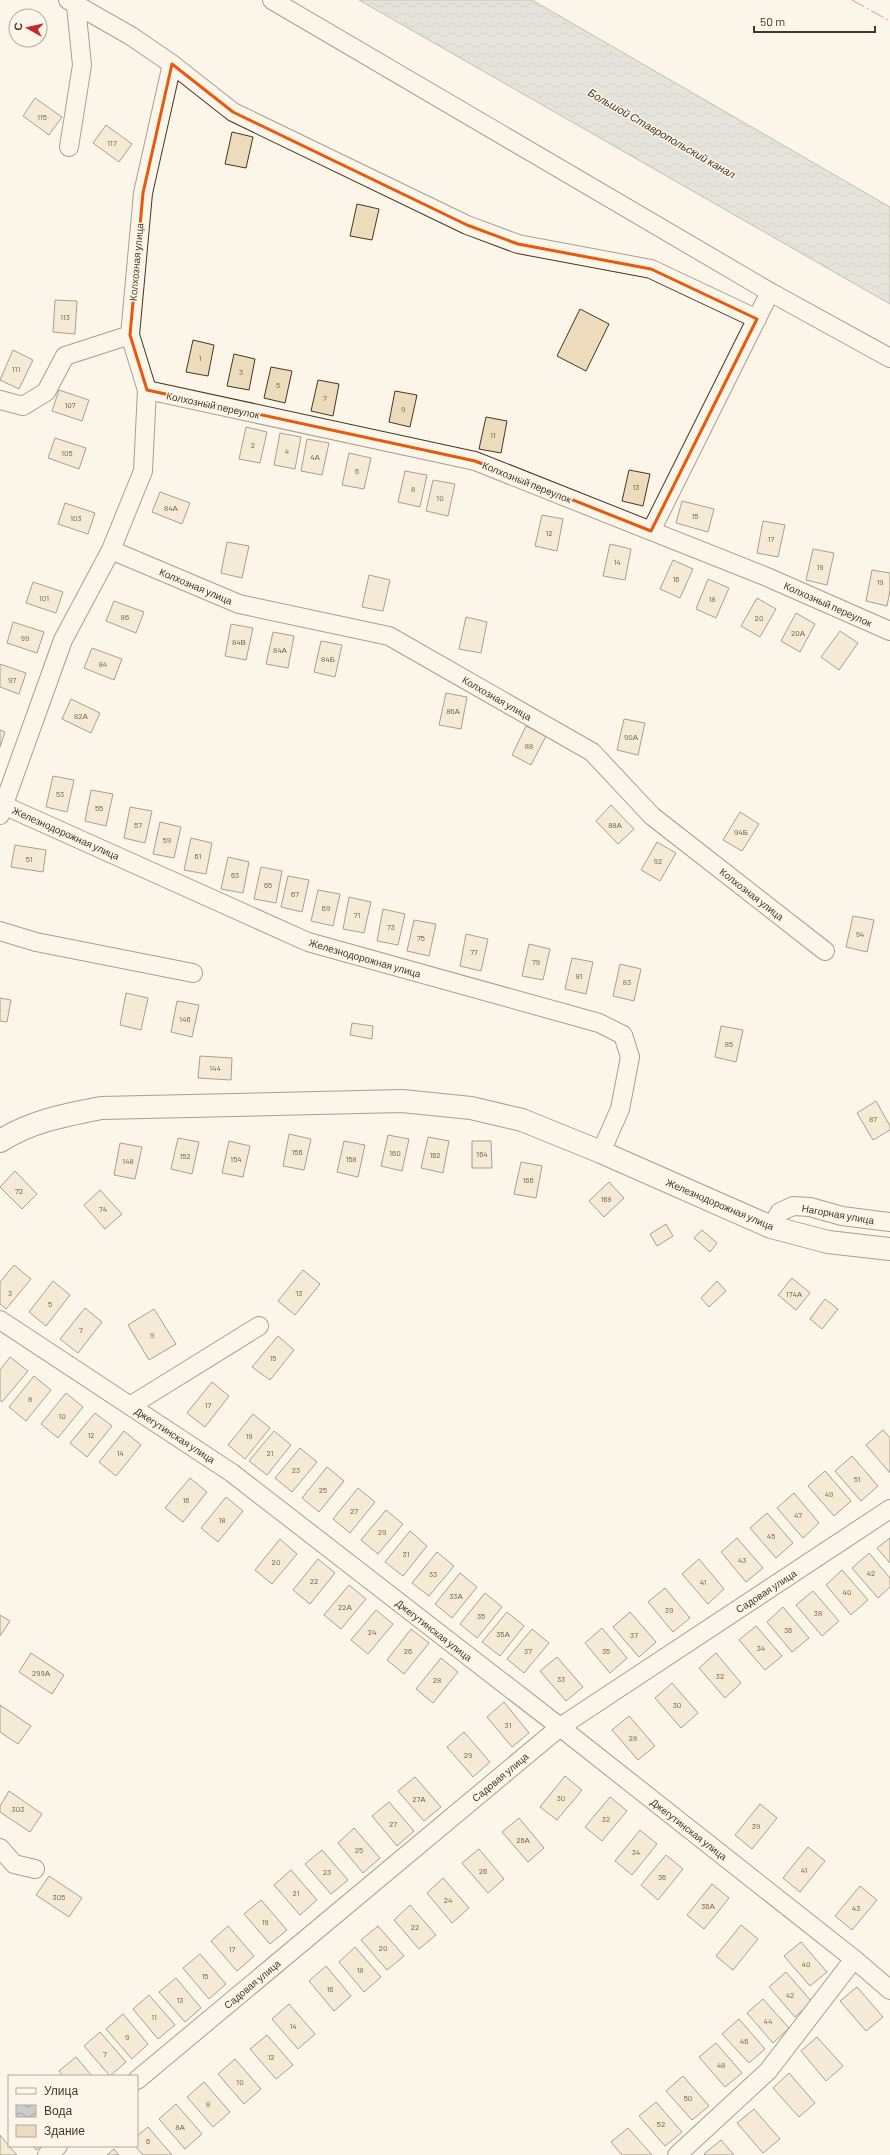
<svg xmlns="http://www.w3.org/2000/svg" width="890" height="2155" viewBox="0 0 890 2155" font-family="Barlow,sans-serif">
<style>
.water{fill:url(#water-waves);stroke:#887966}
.building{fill:#ecdcbc;stroke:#4a3520}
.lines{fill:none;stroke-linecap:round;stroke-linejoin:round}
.minor-casing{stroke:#4a3520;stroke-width:20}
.major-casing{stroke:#4a3520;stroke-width:24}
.minor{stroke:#fbf6e9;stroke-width:18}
.major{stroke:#fbf6e9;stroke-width:22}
.power{stroke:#c62828;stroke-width:1;stroke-dasharray:14 3 2 3;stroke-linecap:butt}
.marked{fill:none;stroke:#e8590c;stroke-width:3;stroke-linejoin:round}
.labels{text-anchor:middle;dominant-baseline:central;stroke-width:3;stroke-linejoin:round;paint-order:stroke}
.number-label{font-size:8px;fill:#725f47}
.street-label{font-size:10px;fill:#4a3520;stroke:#fbf6e9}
.water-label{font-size:11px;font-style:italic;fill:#4a3520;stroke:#fbf6e9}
</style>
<defs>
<pattern id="water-waves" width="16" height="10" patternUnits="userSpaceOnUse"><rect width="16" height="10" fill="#c9cecd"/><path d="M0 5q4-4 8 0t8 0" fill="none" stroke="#a5a8a6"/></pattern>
</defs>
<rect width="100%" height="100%" fill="#fbf6e9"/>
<path class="water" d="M359,0H532L890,207V304Z"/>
<path class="building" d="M35,98L62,117L49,135L23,116Z
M106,125L132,144L119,162L93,143Z
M232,132L253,137L246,168L225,164Z
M357,204L379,209L372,240L350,236Z
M55,300L77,301L75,334L53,332Z
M580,309L609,324L586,371L557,356Z
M193,340L214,345L208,376L186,372Z
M13,350L33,360L19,389L0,380Z
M234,354L255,359L249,390L227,386Z
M271,367L292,371L285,403L264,398Z
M318,380L339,384L333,416L311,411Z
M59,390L89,400L82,421L52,411Z
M395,391L417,395L410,427L389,422Z
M486,417L507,421L501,453L479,449Z
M246,427L267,432L260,463L239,459Z
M280,433L301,437L295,469L274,465Z
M55,438L86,448L79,469L48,458Z
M307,439L329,443L322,475L301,471Z
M349,453L371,458L364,489L342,485Z
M629,470L650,474L643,506L622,501Z
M405,471L427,475L420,507L398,502Z
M433,480L455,484L448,516L426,511Z
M160,492L190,503L182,524L152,512Z
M682,501L714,509L708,532L676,523Z
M65,503L95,513L88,534L58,524Z
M542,515L563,519L557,551L535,546Z
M763,521L785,525L778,557L757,553Z
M227,542L249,546L242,578L221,573Z
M610,544L631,549L625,580L603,576Z
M813,549L834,553L827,585L806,580Z
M673,560L693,569L680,598L660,589Z
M872,570L890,573V590L887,606L866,601Z
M369,575L390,580L383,611L362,607Z
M708,579L729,588L716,618L696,609Z
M33,582L63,592L56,613L26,603Z
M757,598L776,609L760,637L741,626Z
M114,601L144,612L136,633L106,621Z
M796,613L815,624L800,652L781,641Z
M466,617L487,622L481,653L459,649Z
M13,622L44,632L37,653L7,643Z
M231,624L253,628L246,660L225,656Z
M840,631L858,643L839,670L821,657Z
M273,632L294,636L288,668L266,664Z
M321,641L342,645L335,677L314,672Z
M92,648L122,659L114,680L84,668Z
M0,664L26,673L19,694L0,687Z
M446,693L467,697L461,729L439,725Z
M71,699L100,713L91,733L62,719Z
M624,719L645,723L638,755L617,750Z
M526,726L546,736L531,765L512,755Z
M0,730L5,732L0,747Z
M53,776L74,780L67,812L46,807Z
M91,790L113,794L106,826L85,821Z
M611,805L634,829L618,844L596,821Z
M130,807L152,811L145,843L124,838Z
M740,812L759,824L742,851L723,840Z
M160,822L181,827L174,858L153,854Z
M191,838L212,843L206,874L184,870Z
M657,842L676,853L660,881L641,870Z
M15,845L46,850L43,872L11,867Z
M228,857L249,862L243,893L221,889Z
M261,867L282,871L276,903L254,899Z
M288,876L309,880L302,912L281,907Z
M318,890L340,894L333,926L311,921Z
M349,897L371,902L364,933L343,929Z
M383,909L405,914L398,945L377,941Z
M853,916L874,920L867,952L846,947Z
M414,920L436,924L429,956L407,951Z
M466,934L488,939L481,971L460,966Z
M529,944L550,949L543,980L522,976Z
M572,958L593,962L586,994L565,989Z
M620,964L641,969L634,1001L613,996Z
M126,993L148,998L141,1030L120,1025Z
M0,998L11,1000L7,1022L0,1021Z
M177,1001L199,1005L192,1037L171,1032Z
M352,1023L373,1026L372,1039L350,1035Z
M721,1026L743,1030L736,1062L715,1057Z
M200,1056L232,1058L231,1080L198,1078Z
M876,1101L890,1126V1130L873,1140L857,1113Z
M289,1134L311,1139L304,1170L283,1166Z
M388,1135L409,1139L402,1171L381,1166Z
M428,1137L449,1141L443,1173L421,1168Z
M178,1138L199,1142L192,1174L171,1169Z
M229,1141L250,1146L243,1177L222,1173Z
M344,1141L365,1145L358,1177L337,1172Z
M472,1141H491L492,1168H472Z
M120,1143L142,1147L135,1179L114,1175Z
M521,1162L542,1166L536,1198L514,1194Z
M15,1171L37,1194L22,1209L0,1187Z
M609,1182L624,1198L604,1217L589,1201Z
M100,1190L122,1214L105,1229L84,1205Z
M666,1224L673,1236L657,1246L650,1234Z
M702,1230L717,1243L710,1252L694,1238Z
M14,1265L31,1279L6,1309L0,1304V1282Z
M303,1270L320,1284L295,1315L278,1301Z
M792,1278L810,1293L796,1310L778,1295Z
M53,1281L70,1295L46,1326L29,1312Z
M717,1281L726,1291L709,1307L701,1298Z
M825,1299L838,1309L822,1329L810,1319Z
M85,1308L102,1322L78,1353L60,1339Z
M154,1309L176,1344L149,1360L128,1325Z
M278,1336L294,1350L270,1380L252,1367Z
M10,1357L28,1371L2,1402L0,1400V1370Z
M34,1376L51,1390L26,1421L9,1407Z
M212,1382L229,1396L205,1427L187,1413Z
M66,1393L83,1407L58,1438L41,1424Z
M95,1413L112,1426L87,1457L70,1443Z
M253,1414L270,1428L245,1459L228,1445Z
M883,1430L890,1438V1473L866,1445Z
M124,1431L141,1445L116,1476L99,1462Z
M274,1431L291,1445L267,1475L249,1461Z
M300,1448L317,1462L292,1492L275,1478Z
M852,1456L878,1486L861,1501L835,1471Z
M327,1467L344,1481L319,1512L302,1498Z
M825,1471L851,1501L834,1516L808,1486Z
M190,1478L207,1492L183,1522L165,1508Z
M358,1488L375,1502L350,1533L333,1519Z
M794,1493L819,1523L803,1538L777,1508Z
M226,1497L243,1511L218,1542L201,1528Z
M386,1510L403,1524L378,1554L361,1540Z
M767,1513L793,1543L776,1558L750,1528Z
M410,1531L427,1546L403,1576L385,1562Z
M737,1538L763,1568L746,1582L721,1552Z
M890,1538V1563L877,1548Z
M280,1539L297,1554L272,1584L255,1570Z
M437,1552L454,1566L429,1596L412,1583Z
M869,1553L890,1578V1587L878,1598L852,1568Z
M318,1559L335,1573L310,1604L293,1590Z
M699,1559L724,1589L708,1604L682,1574Z
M842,1570L868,1600L851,1615L826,1585Z
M460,1573L477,1587L452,1618L435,1604Z
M349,1585L366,1599L341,1629L324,1615Z
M665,1588L690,1618L673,1632L648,1602Z
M813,1591L839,1621L822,1636L796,1605Z
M485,1593L502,1607L477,1638L460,1624Z
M783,1607L809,1638L792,1652L767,1622Z
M376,1610L393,1624L368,1654L351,1640Z
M507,1612L524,1626L500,1656L482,1642Z
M630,1612L656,1642L639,1657L613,1627Z
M0,1615L10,1621L0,1636Z
M756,1626L782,1656L765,1670L739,1640Z
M602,1628L627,1658L610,1673L585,1643Z
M411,1629L429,1643L404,1674L387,1660Z
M532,1629L549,1643L524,1673L507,1659Z
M31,1653L64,1675L52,1694L19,1672Z
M716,1653L741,1683L725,1698L699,1668Z
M557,1657L583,1687L566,1701L540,1671Z
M441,1658L458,1672L433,1703L416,1689Z
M672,1683L698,1713L681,1728L655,1698Z
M504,1702L529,1733L512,1747L487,1717Z
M0,1705L31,1726L18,1744L0,1732Z
M629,1716L655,1746L638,1760L612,1730Z
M464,1732L490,1762L473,1777L447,1747Z
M565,1776L582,1790L557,1820L540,1807Z
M415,1777L441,1807L424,1821L398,1791Z
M9,1791L42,1814L30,1832L0,1812V1806Z
M610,1797L627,1811L602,1841L585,1827Z
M389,1802L414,1831L397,1846L372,1816Z
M760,1804L777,1818L752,1849L735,1835Z
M519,1818L544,1848L528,1862L502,1832Z
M354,1828L380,1858L363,1873L338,1843Z
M640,1830L657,1844L632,1875L615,1861Z
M808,1847L825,1861L800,1892L783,1878Z
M479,1849L504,1879L488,1893L462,1863Z
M322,1850L348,1880L331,1894L305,1864Z
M666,1855L683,1869L658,1900L641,1885Z
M291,1870L317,1900L300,1915L274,1885Z
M49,1876L82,1898L69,1917L36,1895Z
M443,1878L469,1908L452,1923L427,1893Z
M712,1884L729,1898L704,1929L687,1915Z
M860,1886L877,1900L852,1930L835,1916Z
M261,1900L287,1930L270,1944L244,1914Z
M410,1905L436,1935L419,1949L394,1920Z
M741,1925L758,1939L733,1970L716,1956Z
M228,1926L254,1956L237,1971L211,1941Z
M378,1926L404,1956L387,1970L361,1940Z
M801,1942L827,1972L810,1986L784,1956Z
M355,1947L381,1977L364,1992L339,1962Z
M200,1954L226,1984L209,1999L183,1968Z
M326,1966L351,1996L334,2011L309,1981Z
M786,1972L812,2002L795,2017L769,1987Z
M176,1978L201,2008L185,2022L159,1992Z
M857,1987L883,2017L866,2031L840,2001Z
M149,1995L175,2025L158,2039L133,2009Z
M763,1999L789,2028L773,2043L747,2013Z
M289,2004L315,2034L298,2049L272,2019Z
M123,2014L148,2044L132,2059L106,2029Z
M739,2019L765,2049L749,2063L722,2034Z
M100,2032L126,2062L110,2076L84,2046Z
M267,2035L293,2065L276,2079L250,2049Z
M817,2037L843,2066L826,2081L801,2051Z
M716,2043L742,2073L725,2087L699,2057Z
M76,2057L92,2076H63L59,2071Z
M235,2059L261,2089L244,2104L218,2074Z
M789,2073L815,2103L799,2117L773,2088Z
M683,2076L709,2106L692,2120L666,2091Z
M204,2082L230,2112L213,2127L187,2097Z
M656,2102L682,2132L665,2146L639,2116Z
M176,2104L202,2134L185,2149L159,2119Z
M754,2109L780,2139L763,2153L737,2123Z
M148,2127L172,2155H143L135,2146H137V2136Z
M628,2128L652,2155H622L611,2142Z
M0,2135L9,2146L17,2155H0Z
M721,2140L734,2155H705L704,2154Z
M33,2146H41L36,2150Z
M114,2149L119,2155H107Z"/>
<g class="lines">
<defs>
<path id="minor" d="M68,0L131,36L172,64L233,112L467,225L518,244L651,269L757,319
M272,0L770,292L890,358
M69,147L82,65L76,6
M147,390L475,461L767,577L890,631
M0,400L23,406L46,392L65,356L130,335
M651,531L770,292
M111,550L239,604L389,636L592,752L652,816L825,951
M3,805L308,942L599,1023L623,1035L630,1057L620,1109L601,1152
M0,815L63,640L111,550L143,471L147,390L130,335L143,193L172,64
M0,931L36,942L193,973
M771,1227L780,1212L793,1206L810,1207L842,1216L890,1222
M0,1320L232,1473L560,1727L854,1959
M130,1406L259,1326
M0,1848L14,1864L35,1869
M137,2080L560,1727L890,1509
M47,2155L58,2146
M677,2155L768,2071L854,1959L890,1990"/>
<path id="major" d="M0,1141C32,1121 65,1115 101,1108L402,1101L471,1108L522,1120L601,1152L771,1227L828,1242L890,1249"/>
</defs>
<use href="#minor" class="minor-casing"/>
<use href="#major" class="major-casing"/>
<use href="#minor" class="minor"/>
<use href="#major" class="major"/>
<path class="power" d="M852,0L890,21"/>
</g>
<path d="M0 0H890V2155H0ZM172,64L233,112L467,225L518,244L651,269L757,319L651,531L475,461L147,390L130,335L143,193Z" fill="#fbf6e9" fill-opacity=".55" fill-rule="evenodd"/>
<path class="marked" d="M172,64L233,112L467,225L518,244L651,269L757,319L651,531L475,461L147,390L130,335L143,193Z"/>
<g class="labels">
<g class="number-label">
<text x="42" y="117">115</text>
<text x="112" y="143">117</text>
<text x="65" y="317">113</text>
<text x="200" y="358">1</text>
<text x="16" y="369">111</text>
<text x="241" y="372">3</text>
<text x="278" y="385">5</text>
<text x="325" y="398">7</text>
<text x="70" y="405">107</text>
<text x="403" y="409">9</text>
<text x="493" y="435">11</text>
<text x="253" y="445">2</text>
<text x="287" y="451">4</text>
<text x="67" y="453">105</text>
<text x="315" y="457">4А</text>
<text x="357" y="471">6</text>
<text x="636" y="487">13</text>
<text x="413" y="489">8</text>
<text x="440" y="498">10</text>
<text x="171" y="508">84А</text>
<text x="695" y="516">15</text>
<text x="76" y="518">103</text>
<text x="549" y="533">12</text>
<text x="771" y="539">17</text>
<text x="617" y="562">14</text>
<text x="820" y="567">19</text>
<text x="676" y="579">16</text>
<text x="880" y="582">19</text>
<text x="44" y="598">101</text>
<text x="712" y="599">18</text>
<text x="125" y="617">86</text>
<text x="759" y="618">20</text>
<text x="798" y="633">20А</text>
<text x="25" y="638">99</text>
<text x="239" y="642">84В</text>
<text x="280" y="650">84А</text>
<text x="328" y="659">84Б</text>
<text x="103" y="664">84</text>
<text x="12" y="680">97</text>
<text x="453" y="711">86А</text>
<text x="81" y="716">82А</text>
<text x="631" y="737">90А</text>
<text x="529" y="746">88</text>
<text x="60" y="794">53</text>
<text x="99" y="808">55</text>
<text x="138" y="825">57</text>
<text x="615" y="825">88А</text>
<text x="741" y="832">94Б</text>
<text x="167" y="840">59</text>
<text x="198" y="856">61</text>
<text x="29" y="859">51</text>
<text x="658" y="861">92</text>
<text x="235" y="875">63</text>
<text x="268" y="885">65</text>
<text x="295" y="894">67</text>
<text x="326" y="908">69</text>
<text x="357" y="915">71</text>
<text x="391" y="927">73</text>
<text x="860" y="934">94</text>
<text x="421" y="938">75</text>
<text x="474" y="952">77</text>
<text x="536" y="962">79</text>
<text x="579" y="976">81</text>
<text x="627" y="982">83</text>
<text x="185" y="1019">146</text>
<text x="729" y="1044">85</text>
<text x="215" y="1068">144</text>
<text x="873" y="1119">87</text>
<text x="297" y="1152">156</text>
<text x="395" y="1153">160</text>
<text x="482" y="1154">164</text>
<text x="435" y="1155">162</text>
<text x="185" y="1156">152</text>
<text x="236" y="1159">154</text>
<text x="351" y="1159">158</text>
<text x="128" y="1161">148</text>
<text x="528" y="1180">166</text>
<text x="19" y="1191">72</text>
<text x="606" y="1199">168</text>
<text x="103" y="1209">74</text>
<text x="10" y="1293">3</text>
<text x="299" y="1293">13</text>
<text x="794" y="1294">174А</text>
<text x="50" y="1304">5</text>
<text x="81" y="1330">7</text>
<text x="152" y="1335">9</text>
<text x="273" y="1358">15</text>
<text x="30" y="1399">8</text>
<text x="208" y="1405">17</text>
<text x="62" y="1416">10</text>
<text x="91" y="1435">12</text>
<text x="249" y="1436">19</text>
<text x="120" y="1453">14</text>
<text x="270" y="1453">21</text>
<text x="296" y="1470">23</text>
<text x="857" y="1479">51</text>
<text x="323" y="1490">25</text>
<text x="829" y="1494">49</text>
<text x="186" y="1500">16</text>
<text x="354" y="1511">27</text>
<text x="798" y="1515">47</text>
<text x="222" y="1520">18</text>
<text x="382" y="1532">29</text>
<text x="771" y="1536">45</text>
<text x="406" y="1554">31</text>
<text x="742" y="1560">43</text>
<text x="276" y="1562">20</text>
<text x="871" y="1573">42</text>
<text x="433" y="1574">33</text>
<text x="314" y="1581">22</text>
<text x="703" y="1582">41</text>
<text x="847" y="1592">40</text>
<text x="456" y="1596">33А</text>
<text x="345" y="1607">22А</text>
<text x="669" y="1610">39</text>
<text x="818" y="1613">38</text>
<text x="481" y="1616">35</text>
<text x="788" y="1630">36</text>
<text x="372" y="1632">24</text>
<text x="503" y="1634">35А</text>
<text x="634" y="1635">37</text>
<text x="761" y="1648">34</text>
<text x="408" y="1651">26</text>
<text x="528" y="1651">37</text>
<text x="606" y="1651">35</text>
<text x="41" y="1673">299А</text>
<text x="720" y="1676">32</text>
<text x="561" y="1679">33</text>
<text x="437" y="1680">28</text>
<text x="677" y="1705">30</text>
<text x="508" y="1725">31</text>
<text x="633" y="1738">28</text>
<text x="468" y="1755">29</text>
<text x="561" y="1798">30</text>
<text x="419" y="1799">27А</text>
<text x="18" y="1809">303</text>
<text x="606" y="1819">32</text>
<text x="393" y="1824">27</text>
<text x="756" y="1826">39</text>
<text x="523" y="1840">26А</text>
<text x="359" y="1850">25</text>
<text x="636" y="1852">34</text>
<text x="804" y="1870">41</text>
<text x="483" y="1871">26</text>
<text x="327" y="1872">23</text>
<text x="662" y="1877">36</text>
<text x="296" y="1893">21</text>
<text x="59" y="1897">305</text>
<text x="448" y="1900">24</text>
<text x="708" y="1906">36А</text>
<text x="856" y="1908">43</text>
<text x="265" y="1922">19</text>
<text x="415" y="1927">22</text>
<text x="383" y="1948">20</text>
<text x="232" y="1949">17</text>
<text x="806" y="1964">40</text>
<text x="360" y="1970">18</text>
<text x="205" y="1976">15</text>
<text x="330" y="1989">16</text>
<text x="790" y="1995">42</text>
<text x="180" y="2000">13</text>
<text x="154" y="2017">11</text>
<text x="768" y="2021">44</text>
<text x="293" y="2026">14</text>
<text x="127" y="2037">9</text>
<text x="744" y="2041">46</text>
<text x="105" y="2054">7</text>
<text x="271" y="2057">12</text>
<text x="721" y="2065">48</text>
<text x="240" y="2082">10</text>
<text x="688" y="2098">50</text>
<text x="208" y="2104">8</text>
<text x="661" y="2124">52</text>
<text x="180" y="2127">8А</text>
<text x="148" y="2141">6</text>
</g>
<g class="street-label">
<text transform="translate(136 262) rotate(-85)">Колхозная улица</text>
<text transform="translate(213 405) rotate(12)">Колхозный переулок</text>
<text transform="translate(527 482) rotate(22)">Колхозный переулок</text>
<text transform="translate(196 586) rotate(23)">Колхозная улица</text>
<text transform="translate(828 604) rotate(24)">Колхозный переулок</text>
<text transform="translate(497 698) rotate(30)">Колхозная улица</text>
<text transform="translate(66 833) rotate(24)">Железнодорожная улица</text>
<text transform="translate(752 894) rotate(38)">Колхозная улица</text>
<text transform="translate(365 958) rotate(16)">Железнодорожная улица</text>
<text transform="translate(720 1204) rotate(23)">Железнодорожная улица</text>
<text transform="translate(838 1214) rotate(10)">Нагорная улица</text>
<text transform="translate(175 1435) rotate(33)">Джегутинская улица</text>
<text transform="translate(766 1591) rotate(-33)">Садовая улица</text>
<text transform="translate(434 1630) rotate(38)">Джегутинская улица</text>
<text transform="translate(500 1777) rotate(-40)">Садовая улица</text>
<text transform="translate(689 1829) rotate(38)">Джегутинская улица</text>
<text transform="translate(252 1984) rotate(-40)">Садовая улица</text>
</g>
<g class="water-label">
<text transform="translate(662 133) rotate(30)">Большой Ставропольский канал</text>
</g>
</g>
<rect x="8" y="2075" width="130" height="72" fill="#fbf6e9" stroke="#b4a999"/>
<rect x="16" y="2088" width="20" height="6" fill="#fbf6e9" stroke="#b4a999"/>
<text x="44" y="2095" font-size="12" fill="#4a3520">Улица</text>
<rect x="16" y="2105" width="20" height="12" fill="url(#water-waves)" stroke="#b4a999"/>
<text x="44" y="2115" font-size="12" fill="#4a3520">Вода</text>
<rect x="16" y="2125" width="20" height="12" fill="#ecdcbc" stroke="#b4a999"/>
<text x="44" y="2135" font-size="12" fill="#4a3520">Здание</text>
<g transform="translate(28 28) rotate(278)"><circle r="19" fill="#fbf6e9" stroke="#b4a999"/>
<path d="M0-3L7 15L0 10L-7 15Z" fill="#c62828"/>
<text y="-6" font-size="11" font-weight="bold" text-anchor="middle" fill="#4a3520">С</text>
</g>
<path d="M754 26v6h121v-6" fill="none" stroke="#4a3520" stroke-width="2"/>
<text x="760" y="26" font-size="12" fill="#4a3520" stroke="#fbf6e9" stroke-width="3" paint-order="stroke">50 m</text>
</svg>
